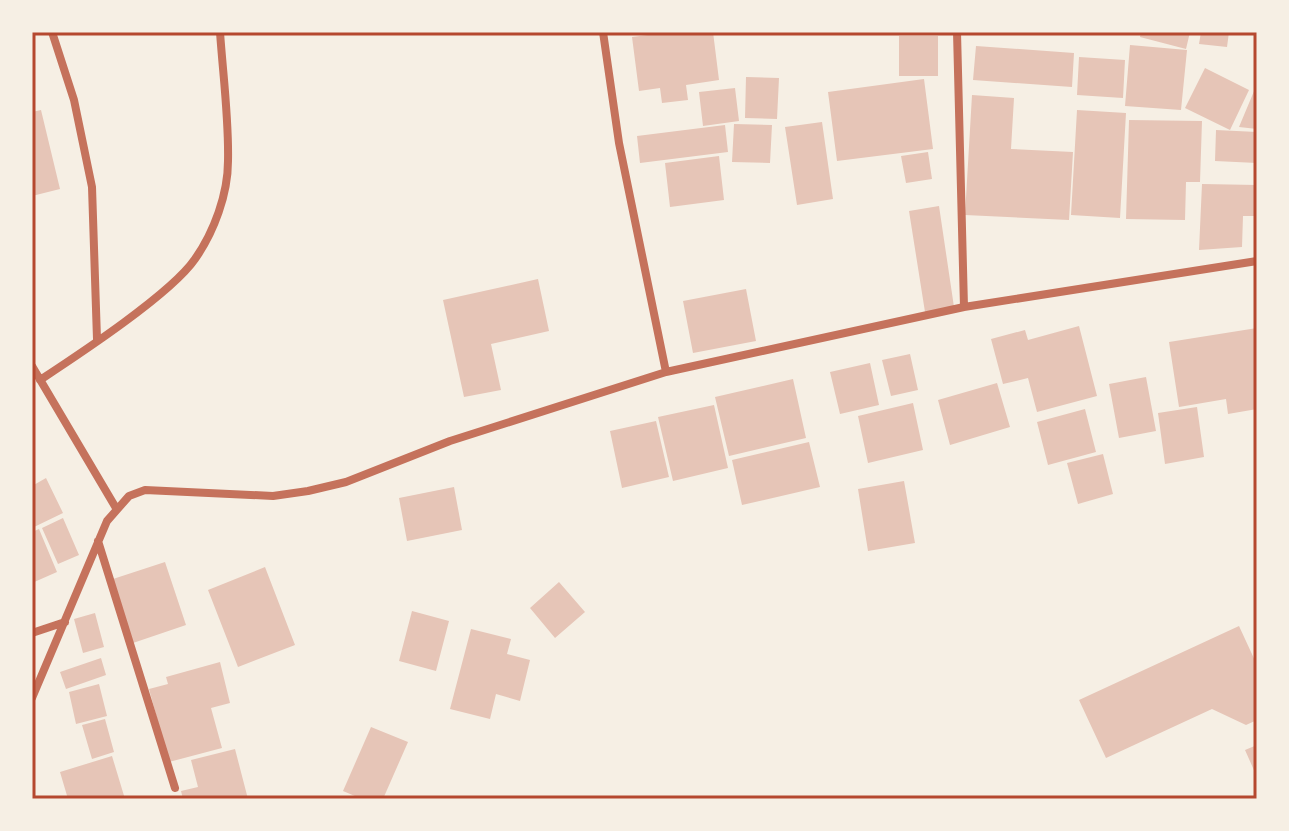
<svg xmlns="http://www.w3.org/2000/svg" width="1289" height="831" viewBox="0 0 1289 831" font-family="Overpass,sans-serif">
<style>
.building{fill:#e6c5b7}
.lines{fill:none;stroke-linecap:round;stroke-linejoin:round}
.minor{stroke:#c5725c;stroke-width:8}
.neatline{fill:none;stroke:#b5482f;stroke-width:3}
</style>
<rect width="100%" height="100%" fill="#f6efe4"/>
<path class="building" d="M671,32H713L719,80L686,85L688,100L662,103L660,88L639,91L632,37Z
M1141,32H1190L1186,49L1140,37Z
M1201,32H1229L1227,47L1199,44Z
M899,36H938V76H899Z
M1130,45L1187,50L1181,110L1125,106Z
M976,46L1074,53L1072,87L973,80Z
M1079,57L1125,60L1123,98L1077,95Z
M1205,68L1249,90L1230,130L1185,108Z
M746,77L779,78L777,119L745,118Z
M924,79L933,149L837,161L828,92Z
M1257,84V129L1239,127Z
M735,88L739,121L703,126L699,92Z
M972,95L1014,98L1011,149L1073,152L1069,220L965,215Z
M41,110L60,189L32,196V112Z
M1077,110L1126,113L1120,218L1071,215Z
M1129,120L1202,121L1200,182H1186L1185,220L1126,219Z
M822,122L833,199L797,205L785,127Z
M734,124L772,125L770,163L732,162Z
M725,125L728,152L640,163L637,136Z
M1216,130L1257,132V163L1215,161Z
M928,152L932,179L906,183L901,156Z
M719,156L724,200L670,207L665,163Z
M1202,184L1257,185V216H1243L1242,247L1199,250Z
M939,206L954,307L925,312L909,211Z
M538,279L549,331L491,344L501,390L464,397L443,300Z
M746,289L756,341L693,353L683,301Z
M1079,326L1097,396L1037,412L1028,378L1003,384L991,339L1025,330L1028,340Z
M1257,328V409L1228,414L1226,399L1179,407L1169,342Z
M910,354L918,390L891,396L882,360Z
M870,363L879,405L840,414L830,372Z
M1146,377L1156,431L1119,438L1109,384Z
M793,379L806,438L729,456L715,397Z
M997,383L1010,427L950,445L938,400Z
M913,403L923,450L868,463L858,416Z
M714,405L728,468L673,481L658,417Z
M1197,407L1204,457L1165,464L1158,413Z
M1085,409L1096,452L1048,465L1037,422Z
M656,421L669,477L622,488L610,431Z
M809,442L820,487L742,505L732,460Z
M1103,454L1113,494L1078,504L1067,463Z
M46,478L63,513L32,528V486Z
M904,481L915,543L868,551L858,489Z
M454,487L462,530L407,541L399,498Z
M63,518L79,555L58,564L42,528Z
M39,529L57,572L32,583V532Z
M165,562L186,625L133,643L113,579Z
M265,567L295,645L238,667L208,590Z
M559,582L585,612L555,638L530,608Z
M412,611L449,621L436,671L399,661Z
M95,613L104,647L83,653L74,619Z
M1239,626L1257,665V720L1246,725L1212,709L1106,758L1079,700Z
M471,629L511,639L507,654L530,660L520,701L496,694L490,719L450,709Z
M101,658L106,675L66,689L60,672Z
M220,662L230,703L211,708L222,748L169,762L149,689L168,684L166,677Z
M99,684L107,716L76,724L69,692Z
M105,719L114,752L92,759L82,725Z
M371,727L408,742L383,799H362L343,791Z
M1257,745V777L1245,750Z
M235,749L248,799H183L181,791L198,787L191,760Z
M112,756L125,799H68L60,772Z"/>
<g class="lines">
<path class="minor" d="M52,32L74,100L92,187L97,339
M603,32L619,143L666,372
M957,32L964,307
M32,366L116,508
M40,380C78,355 171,294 195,259C214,232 228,194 228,161C229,119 223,75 220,32
M98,541L175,788
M32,633L65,622
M32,698L107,521L129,496L145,490L273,496L308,491L346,482L450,441L666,372L964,307L1257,261"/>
</g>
<rect width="1289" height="831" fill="none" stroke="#f6efe4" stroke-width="68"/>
<rect x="34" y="34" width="1221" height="763" class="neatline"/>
</svg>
